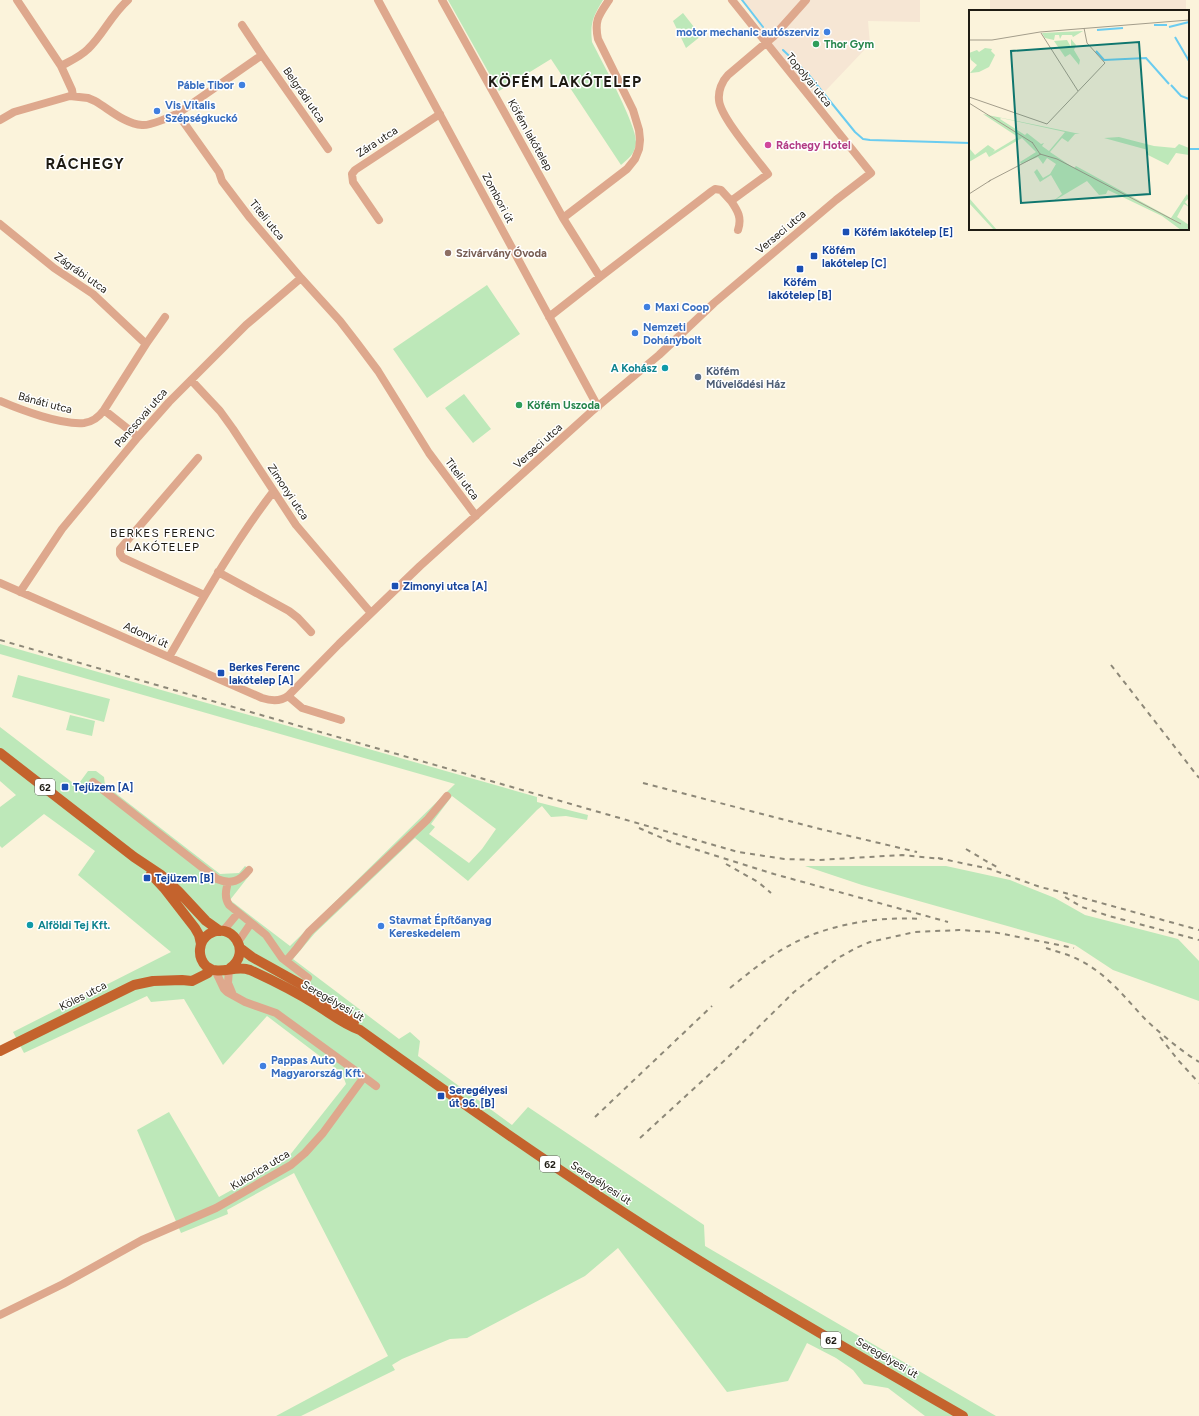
<svg xmlns="http://www.w3.org/2000/svg" width="1199" height="1416" viewBox="0 0 1199 1416" font-family="Figtree,sans-serif">
<style>
.commercial{fill:#f6e6d4}
.green{fill:#bde8b9;fill-rule:evenodd}
.lines{fill:none;stroke-linecap:round;stroke-linejoin:round}
.stream{stroke:#6accf0;stroke-width:2}
.minor{stroke:#dea88d;stroke-width:8}
.major{stroke:#c4632d;stroke-width:10}
.rail{stroke:#8d8878;stroke-width:2;stroke-dasharray:5 5;stroke-linecap:butt}
.shop-dot{fill:#3f7fe0;stroke:#fff;stroke-width:1.5}
.leisure-dot{fill:#2e9e5b;stroke:#fff;stroke-width:1.5}
.hotel-dot{fill:#d1479c;stroke:#fff;stroke-width:1.5}
.transit-dot{fill:#1a4fb4;stroke:#fff;stroke-width:1.5}
.education-dot{fill:#8d6e63;stroke:#fff;stroke-width:1.5}
.culture-dot{fill:#0f9aa8;stroke:#fff;stroke-width:1.5}
.service-dot{fill:#5c6f8a;stroke:#fff;stroke-width:1.5}
.labels{text-anchor:middle;dominant-baseline:central;stroke-width:3;stroke-linejoin:round;paint-order:stroke}
.shield{fill:#fff;stroke:#625f5a;stroke-width:1}
.shield-label{font-size:10px;font-weight:bold;fill:#1e1b13}
.shop-label{font-size:11px;font-weight:bold;fill:#366cbe;stroke:#fff;text-anchor:start}
.leisure-label{font-size:11px;font-weight:bold;fill:#27864d;stroke:#fff;text-anchor:start}
.street-label{font-size:11px;fill:#1e1b13;stroke:#fff}
.hotel-label{font-size:11px;font-weight:bold;fill:#b23c85;stroke:#fff;text-anchor:start}
.transit-label{font-size:11px;font-weight:bold;fill:#164399;stroke:#fff;text-anchor:start}
.education-label{font-size:11px;font-weight:bold;fill:#785e54;stroke:#fff;text-anchor:start}
.culture-label{font-size:11px;font-weight:bold;fill:#0d838f;stroke:#fff;text-anchor:end}
.service-label{font-size:11px;font-weight:bold;fill:#4e5e75;stroke:#fff;text-anchor:start}
.neighbourhood-label{font-size:12px;letter-spacing:1px;fill:#1e1b13;stroke:#fff}
.district-label{font-size:15px;font-weight:bold;letter-spacing:1px;fill:#1e1b13;stroke:#fff}
.inset-river{fill:none;stroke:#6accf0;stroke-width:2}
.inset-road{fill:none;stroke:#a39d8b;stroke-width:1}
.view{fill:#0f766e;fill-opacity:0.15;stroke:#0f766e;stroke-width:2}
.inset-edge{fill:none;stroke:#1e1b13;stroke-width:2}
</style>
<rect width="100%" height="100%" fill="#fbf3db"/>
<path class="commercial" d="M742,0H920V22L868,21L870,44L812,105Z
M990,0H1186V11H990Z"/>
<path class="green" d="M448,0H603C593,17 590,22 592,42C601,60 638,127 636,143C635,154 628,159 621,165L551,59L499,91Z
M683,13L701,36L686,48L673,21Z
M487,285L520,334L427,398L393,349Z
M464,394L491,429L473,443L445,408Z
M0,644L537,797V802L588,815L587,820L566,816L551,817L542,806L537,810L468,881L415,838L315,933L293,959L399,1039L410,1032L420,1041L418,1056L512,1125L528,1107L704,1225L705,1246L996,1416H925L888,1388L864,1384L853,1370L836,1358L807,1343L788,1381L727,1392L618,1248L585,1276L467,1338L450,1339L402,1359L392,1365L395,1370L301,1416H276L388,1356L294,1173L227,1210L228,1214L181,1233L137,1130L169,1112L219,1197L286,1160L346,1084L342,1073L267,1016L223,1065L184,999L151,1002L147,996L24,1053L13,1032L171,952L78,875L95,851L44,814L2,848L0,846V807L16,795L0,781V727L77,786L88,771H96L104,777L105,785L220,874L239,873L245,866L252,872L230,900L290,946L455,784L0,654ZM452,796L496,829L482,849L469,863L429,834L435,827L431,824Z
M18,675L110,699L104,722L12,697Z
M70,715L95,721L92,736L66,730Z
M805,866H946L1010,880L1055,898L1085,915L1178,939L1199,961V1001L1113,970L1075,945L862,885Z"/>
<g class="lines">
<path class="stream" d="M742,0L763,27
M783,50L808,74L855,132L863,139L870,140L970,143
M1188,149H1199"/>
<path class="minor" d="M17,0L61,66L72,90L73,96
M378,0L598,407
M442,0L563,218
M609,0C599,15 594,20 598,39L633,110L639,130L640,140L639,149L635,159L627,169L563,218L600,277L712,191L715,189L721,190L731,201L768,174C757,159 720,117 719,100C718,91 722,81 728,75L773,37L806,0
M262,55L328,149
M61,66C70,61 80,57 88,49C103,35 111,15 128,0
M173,116L182,120L219,172L222,181L250,218L301,278L340,321L357,343L378,371L429,453L476,516
M0,120L14,112L70,96L88,98L95,101C109,109 125,124 142,125C150,126 173,116 180,112L262,55L242,25
M731,201C738,211 742,218 738,230
M379,220L353,182L352,174L355,170L440,114
M0,224L54,268L93,294L146,344
M549,317L600,277
M191,380L220,411L233,429L296,525L371,613
M0,401C21,410 61,425 84,423C92,422 99,417 104,410L146,344L165,317
M104,410L138,437
M198,458L120,549V554L123,558L204,595
M218,572L289,611L298,618L311,632
M0,583L262,698C271,701 280,702 288,696L339,644L420,566L591,412L659,355L714,303L836,200L871,173L732,0
M20,592L62,529L138,437L169,402L246,325L301,278
M169,657C202,600 233,544 273,492
M288,696L302,708L341,720
M93,782L217,879C231,885 240,881 249,870
M228,882C226,890 224,897 229,905L266,935L282,958L308,978
M223,931L238,913
M238,942L251,923
M286,961L297,948L309,932L427,820L447,796
M229,969L228,983L233,995
M364,1077L376,1086
M0,1315L63,1284L142,1240L216,1208L291,1165L305,1153L323,1133L364,1077L276,1013L245,1002L227,992L224,989L215,970"/>
<path class="major" d="M0,753L134,857L161,875L179,892L206,921L220,931
M151,874L164,888L195,928L199,935L201,944
M240,948L252,957L304,986L343,1013L354,1022
M230,968C253,952 231,920 209,934C198,941 197,957 206,966C219,977 235,964 250,970C272,980 294,991 315,1004C330,1013 343,1024 360,1030C467,1107 575,1183 687,1253C778,1310 871,1363 963,1416
M0,1051L134,985L153,981L182,980L192,981L208,973L211,969"/>
<path class="rail" d="M0,640L738,852L784,859L819,860L902,855L942,859
M1111,665L1199,778
M643,783L820,829L917,852
M639,828L669,841L774,874L948,922
M966,849L986,861L997,867
M938,858L990,869L1040,887L1065,893L1199,930
M726,864L758,882L771,893
M1065,897L1082,907L1109,916L1199,940
M1046,948C1058,952 1071,955 1083,962C1109,976 1126,999 1146,1020C1162,1035 1180,1050 1199,1062
M730,988C750,972 769,956 792,944C829,924 880,916 922,919
M1160,1037L1178,1060L1199,1083
M595,1117L712,1006
M640,1138L725,1060L794,992L838,958L856,948L870,942L915,932L959,930L993,932L1074,948"/>
</g>
<g class="shop-dot">
<circle cx="827" cy="32" r="4"/>
<circle cx="242" cy="85" r="4"/>
<circle cx="157" cy="111" r="4"/>
<circle cx="647" cy="307" r="4"/>
<circle cx="635" cy="333" r="4"/>
<circle cx="381" cy="926" r="4"/>
<circle cx="263" cy="1066" r="4"/>
</g>
<g class="leisure-dot">
<circle cx="816" cy="44" r="4"/>
<circle cx="519" cy="405" r="4"/>
</g>
<circle class="hotel-dot" cx="768" cy="145" r="4"/>
<g class="transit-dot">
<rect x="842" y="228" width="8" height="8" rx="2"/>
<rect x="810" y="252" width="8" height="8" rx="2"/>
<rect x="796" y="265" width="8" height="8" rx="2"/>
<rect x="391" y="582" width="8" height="8" rx="2"/>
<rect x="217" y="669" width="8" height="8" rx="2"/>
<rect x="61" y="783" width="8" height="8" rx="2"/>
<rect x="143" y="874" width="8" height="8" rx="2"/>
<rect x="437" y="1092" width="8" height="8" rx="2"/>
</g>
<circle class="education-dot" cx="448" cy="253" r="4"/>
<g class="culture-dot">
<circle cx="665" cy="368" r="4"/>
<circle cx="30" cy="925" r="4"/>
</g>
<circle class="service-dot" cx="698" cy="377" r="4"/>
<g class="labels">
<g class="shield">
<rect x="35" y="779" width="20" height="16" rx="3"/>
<rect x="540" y="1156" width="20" height="16" rx="3"/>
<rect x="821" y="1332" width="20" height="16" rx="3"/>
</g>
<g class="shield-label">
<text x="45" y="787">62</text>
<text x="550" y="1164">62</text>
<text x="831" y="1340">62</text>
</g>
<g class="shop-label">
<text x="819" y="32" text-anchor="end">motor mechanic autószerviz</text>
<text x="234" y="85" text-anchor="end">Páble Tibor</text>
<text x="165" y="105">Vis Vitalis<tspan x="165" dy="13">Szépségkuckó</tspan></text>
<text x="655" y="307">Maxi Coop</text>
<text x="643" y="327">Nemzeti<tspan x="643" dy="13">Dohánybolt</tspan></text>
<text x="389" y="920">Stavmat Építőanyag<tspan x="389" dy="13">Kereskedelem</tspan></text>
<text x="271" y="1060">Pappas Auto<tspan x="271" dy="13">Magyarország Kft.</tspan></text>
</g>
<g class="leisure-label">
<text x="824" y="44">Thor Gym</text>
<text x="527" y="405">Köfém Uszoda</text>
</g>
<g class="street-label">
<text transform="translate(809 80) rotate(51)">Topolyai utca</text>
<text transform="translate(304 95) rotate(55)">Belgrádi utca</text>
<text transform="translate(530 135) rotate(61)">Köfém lakótelep</text>
<text transform="translate(377 142) rotate(-33)">Zára utca</text>
<text transform="translate(498 198) rotate(62)">Zombori út</text>
<text transform="translate(267 220) rotate(51)">Titeli utca</text>
<text transform="translate(781 232) rotate(-40)">Verseci utca</text>
<text transform="translate(81 273) rotate(35)">Zágrábi utca</text>
<text transform="translate(45 403) rotate(15)">Bánáti utca</text>
<text transform="translate(141 418) rotate(-49)">Pancsovai utca</text>
<text transform="translate(538 446) rotate(-42)">Verseci utca</text>
<text transform="translate(462 479) rotate(53)">Titeli utca</text>
<text transform="translate(288 492) rotate(56)">Zimonyi utca</text>
<text transform="translate(146 635) rotate(24)">Adonyi út</text>
<text transform="translate(83 996) rotate(-27)">Köles utca</text>
<text transform="translate(333 1001) rotate(30)">Seregélyesi út</text>
<text transform="translate(260 1170) rotate(-31)">Kukorica utca</text>
<text transform="translate(601 1183) rotate(33)">Seregélyesi út</text>
<text transform="translate(887 1358) rotate(30)">Seregélyesi út</text>
</g>
<g class="hotel-label">
<text x="776" y="145">Ráchegy Hotel</text>
</g>
<g class="transit-label">
<text x="854" y="232">Köfém lakótelep [E]</text>
<text x="822" y="250">Köfém<tspan x="822" dy="13">lakótelep [C]</tspan></text>
<text x="800" y="282" text-anchor="middle">Köfém<tspan x="800" dy="13">lakótelep [B]</tspan></text>
<text x="403" y="586">Zimonyi utca [A]</text>
<text x="229" y="667">Berkes Ferenc<tspan x="229" dy="13">lakótelep [A]</tspan></text>
<text x="73" y="787">Tejüzem [A]</text>
<text x="155" y="878">Tejüzem [B]</text>
<text x="449" y="1090">Seregélyesi<tspan x="449" dy="13">út 96. [B]</tspan></text>
</g>
<g class="education-label">
<text x="456" y="253">Szivárvány Óvoda</text>
</g>
<g class="culture-label">
<text x="657" y="368">A Kohász</text>
<text x="38" y="925" text-anchor="start">Alföldi Tej Kft.</text>
</g>
<g class="service-label">
<text x="706" y="371">Köfém<tspan x="706" dy="13">Művelődési Ház</tspan></text>
</g>
<g class="neighbourhood-label">
<text x="163" y="533">BERKES FERENC<tspan x="163" dy="14">LAKÓTELEP</tspan></text>
</g>
<g class="district-label">
<text x="565" y="82">KÖFÉM LAKÓTELEP</text>
<text x="85" y="164">RÁCHEGY</text>
</g>
</g>
<g transform="translate(969 10)">
<rect width="220" height="220" fill="#fbf3db"/>
<path d="M114,21L104,27L103,25H93L91,29L90,25H86L85,30L76,28L73,23ZM102,29L107,35L105,40L111,50L110,55L101,44L96,47L85,31L98,30L102,37ZM16,38L23,39L22,41L26,45L20,57L10,62L1,63L8,55L2,50L0,43L8,40L10,42ZM14,104L111,124H106L99,132L93,128L81,142L105,158L107,156L202,208L218,184L220,188L216,192L220,197L215,194L208,207L220,215V220H212L193,206L139,180L137,184L130,185L118,171L83,192L93,184L82,165L71,172L65,162L68,159L74,168L81,164L87,154L78,148L74,154L69,147L52,154L51,152L67,142L53,128L20,147L17,142L0,152V138L6,145L19,135L26,140L24,142L49,127ZM31,109L32,108L96,122L80,141L73,136L75,133L72,134L58,123L56,125ZM150,127L185,136L206,138L210,134L220,138V145L207,143L199,155L177,144L179,140L135,128ZM0,188L28,220H25L0,193Z" fill="#bde8b9" fill-rule="evenodd"/>
<path class="inset-river" d="M185,15H198M200,17L220,12M128,20L154,18M206,27L220,51M127,41L135,50L177,48L200,74M202,75L212,86L220,89"/>
<path class="inset-road" d="M72,23L109,81M0,30H23L71,22L220,10M0,87L78,114L136,53L118,33L115,18M0,93L64,133M63,132L71,144L88,149L212,214M22,170L72,144M0,184L22,170L19,172"/>
<path class="view" d="M170,32L181,184L52,193L42,41Z"/>
<rect width="220" height="220" class="inset-edge"/>
</g>
</svg>
